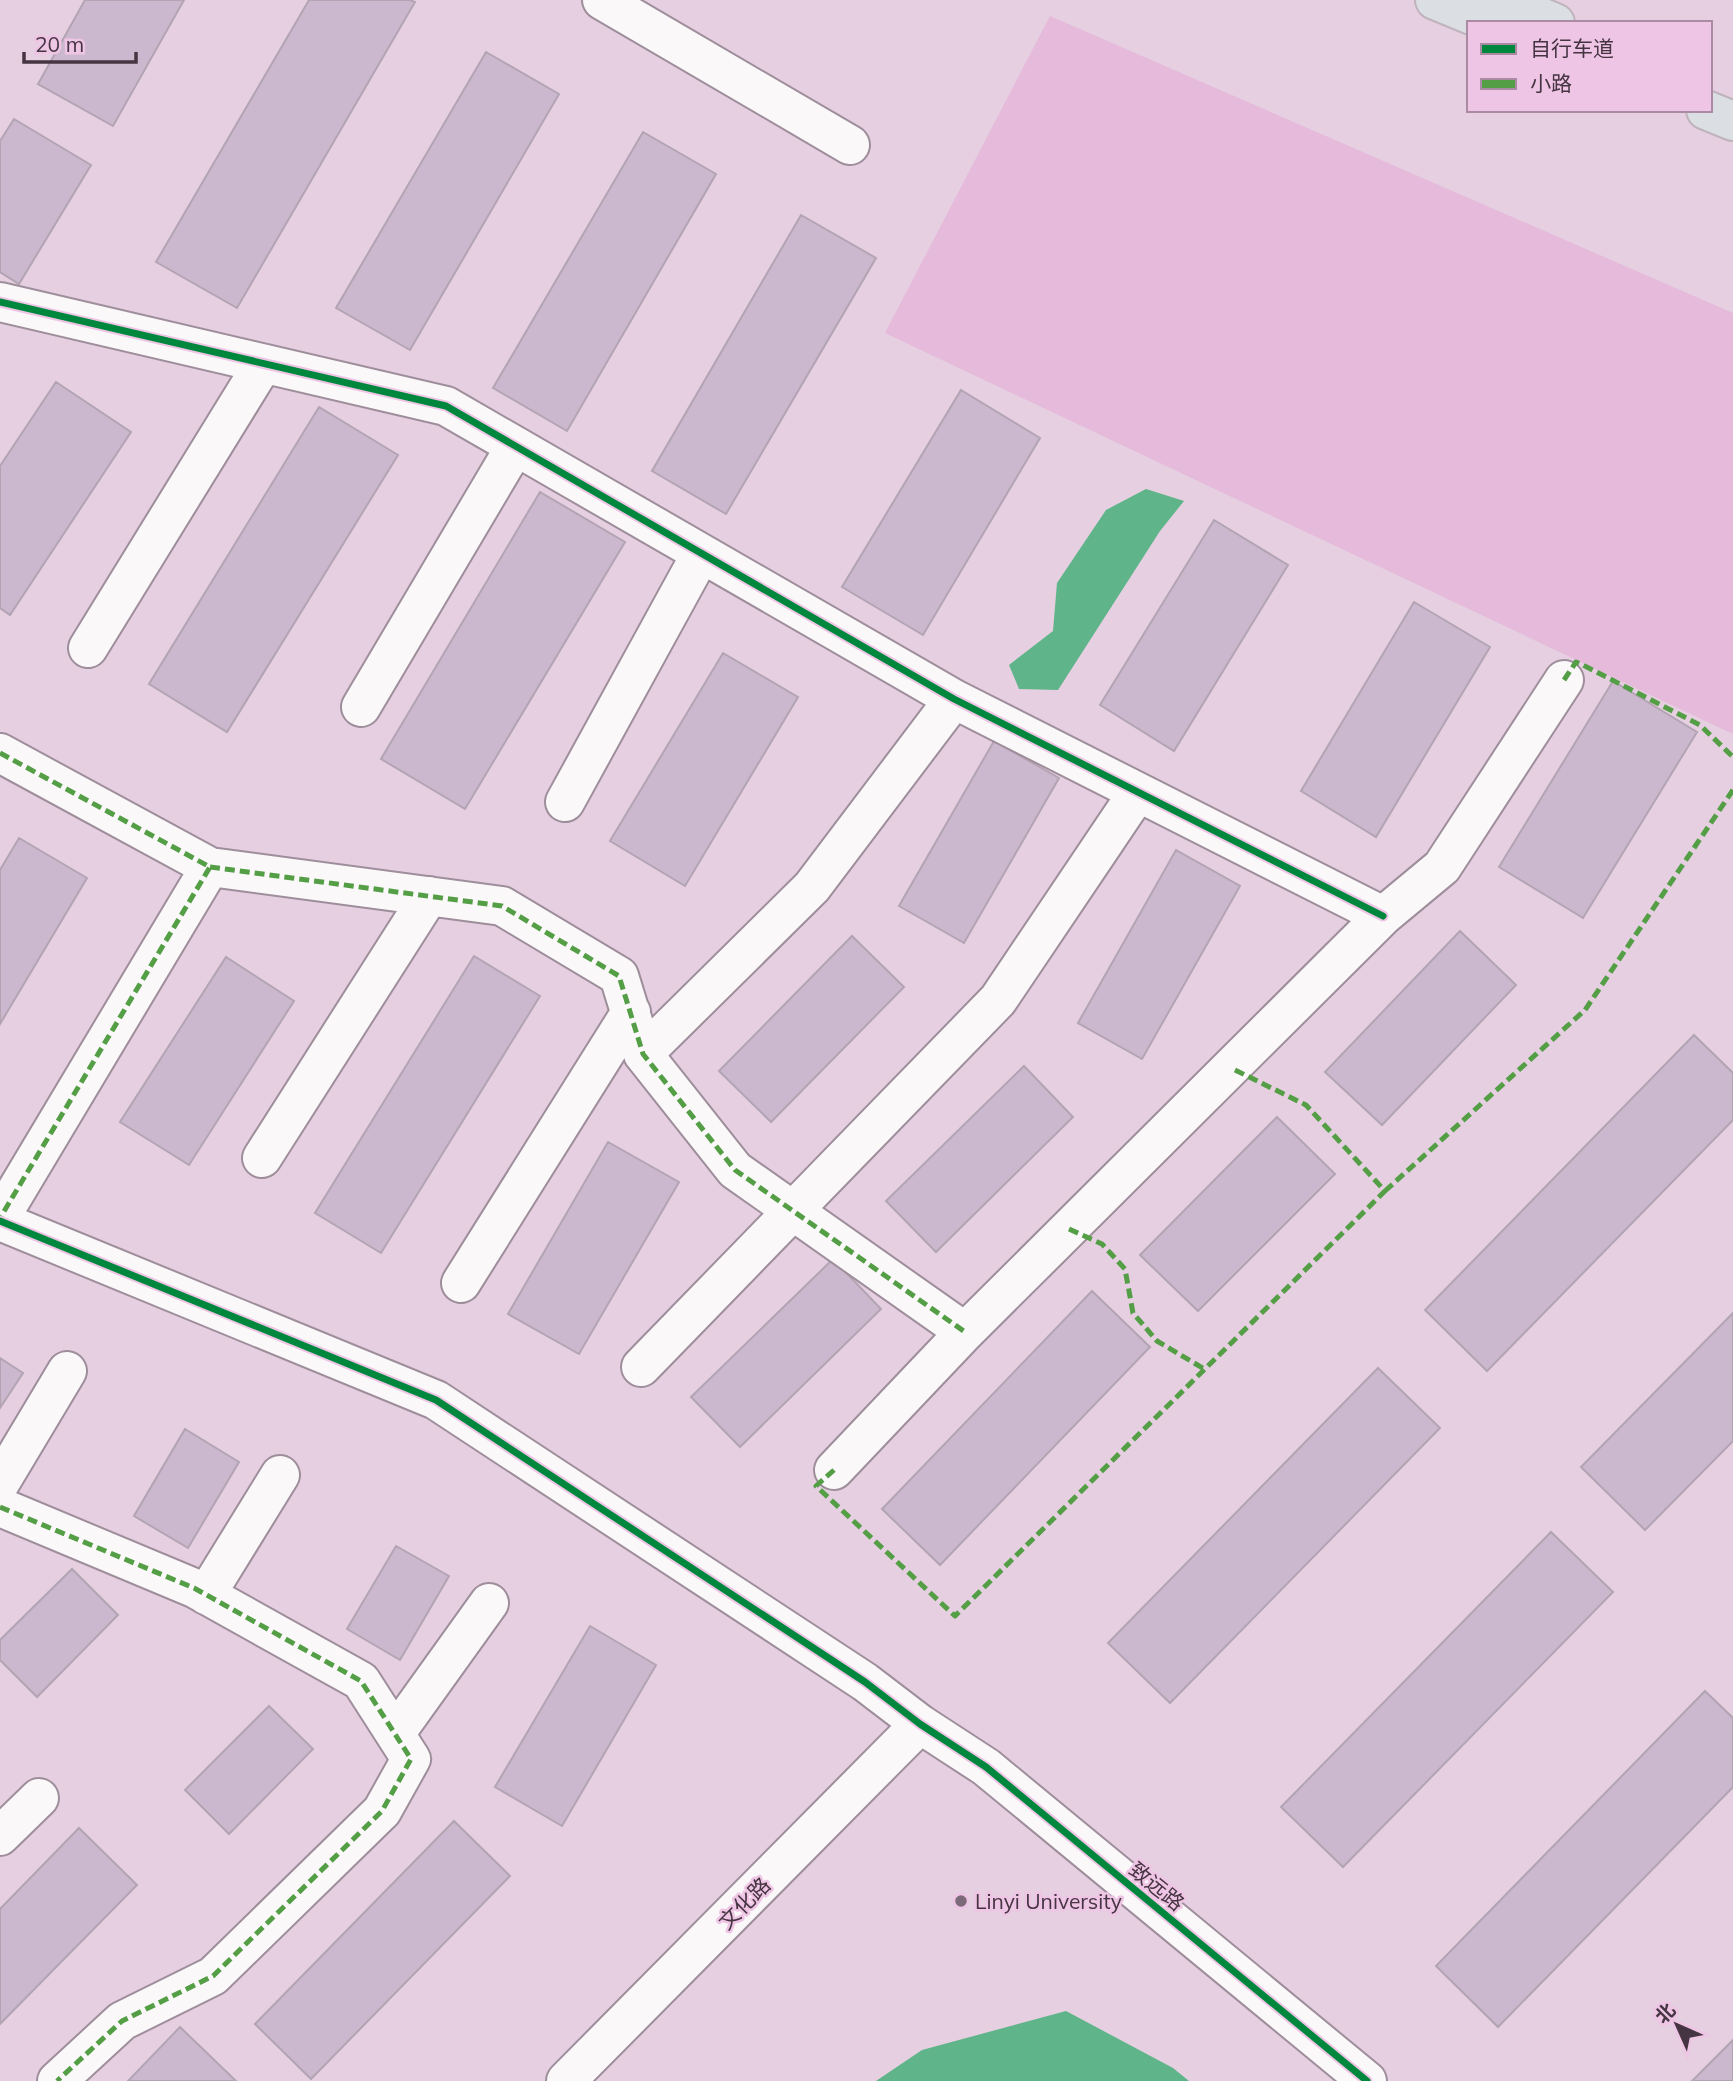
<svg xmlns="http://www.w3.org/2000/svg" width="1733" height="2081" viewBox="0 0 1733 2081" font-family="Mulish,'Noto Sans SC',sans-serif">
<style>
.green{fill:#e5badb}
.water{fill:#5fb489}
.building{fill:#ccb8ce;stroke:#b2a4b3;stroke-width:2}
.lines{fill:none;stroke-linecap:round;stroke-linejoin:round}
.minor-casing{stroke:#9e8e9b;stroke-width:42}
.major-casing{stroke:#bfb3bc;stroke-width:42}
.minor{stroke:#fbf8fa;stroke-width:38}
.major{stroke:#dbdfe4;stroke-width:38}
.quiet{stroke:#549e46;stroke-width:5;stroke-dasharray:10 5;stroke-linecap:butt}
.cycleway-casing{stroke:#efc5e5;stroke-width:11}
.cycleway{stroke:#00873e;stroke-width:7}
.poi-dot{fill:#7d6a79;stroke:#efc5e5;stroke-width:2.5}
.labels{text-anchor:middle;dominant-baseline:central;stroke-width:5;stroke-linejoin:round;paint-order:stroke}
.street-label{font-size:21px;fill:#453441;stroke:#efc5e5}
.poi-label{font-size:21px;fill:#453441;stroke:#efc5e5;text-anchor:start}
</style>
<rect width="100%" height="100%" fill="#e5cfe0"/>
<path class="green" d="M1050,16L1733,313V734L885,333Z"/>
<path class="water" d="M1146,489L1184,501L1160,531L1058,690L1019,689L1009,665L1053,631L1057,583L1106,510Z
M1066,2011L1173,2068L1189,2081H876L922,2050Z"/>
<path class="building" d="M85,0H184L113,126L38,84Z
M309,0H410L415,2L237,308L156,262Z
M486,52L559,94L410,350L336,308Z
M14,119L91,165L19,284L0,272V141Z
M643,132L716,174L567,431L493,388Z
M801,215L876,258L726,514L652,471Z
M56,382L131,432L10,615L0,608V466Z
M961,390L1040,438L923,635L842,587Z
M319,407L398,455L227,732L149,684Z
M540,492L625,542L465,809L381,759Z
M1214,520L1288,565L1174,751L1100,705Z
M1414,602L1490,647L1376,837L1301,791Z
M723,653L798,697L685,886L610,841Z
M1613,681L1697,732L1583,918L1499,867Z
M994,741L1059,778L964,943L899,906Z
M19,838L87,878L0,1024V870Z
M1176,850L1240,886L1142,1059L1078,1023Z
M1460,931L1516,985L1382,1125L1325,1072Z
M852,936L904,987L771,1122L719,1071Z
M474,956L540,996L381,1253L315,1213Z
M226,957L294,1001L189,1165L120,1122Z
M1694,1035L1733,1073V1120L1487,1371L1425,1310Z
M1024,1066L1073,1117L936,1252L886,1201Z
M1277,1117L1335,1174L1198,1311L1140,1255Z
M608,1142L679,1182L579,1354L508,1314Z
M833,1259L881,1309L740,1447L691,1397Z
M1092,1291L1150,1347L940,1565L882,1509Z
M1733,1313V1441L1645,1530L1581,1467Z
M0,1358L23,1373L0,1408Z
M1378,1368L1440,1428L1170,1703L1108,1643Z
M185,1429L239,1462L188,1548L134,1516Z
M1551,1532L1613,1592L1343,1867L1281,1807Z
M396,1546L449,1576L400,1660L347,1629Z
M72,1569L118,1615L37,1697L0,1660V1640Z
M590,1626L656,1665L562,1826L495,1787Z
M1705,1691L1733,1718V1787L1498,2027L1436,1966Z
M269,1706L313,1749L229,1834L185,1790Z
M454,1821L510,1876L311,2079L255,2024Z
M79,1828L137,1885L0,2024V1909Z
M180,2027L236,2081H128Z
M1733,2040V2081H1692Z"/>
<g class="lines">
<defs>
<path id="minor" d="M602,0L850,145
M0,302L446,406L954,699L1383,916
M88,648L263,364
M361,707L515,447
M0,753L210,867L0,1218
M565,802L701,554
M210,867L502,906L619,976L643,1054L735,1170L965,1332
M643,1054L812,887L954,699
M262,1158L429,896
M0,1221L436,1400L865,1682L920,1724L986,1767L1367,2081
M461,1283L631,1012
M641,1367L998,1000L1138,792
M834,1470L965,1332L1383,916L1442,867L1564,680
M0,1483L67,1371
M0,1507L194,1588L361,1681L411,1759L382,1811L213,1976L122,2021L57,2081
M206,1595L280,1475
M395,1734L489,1603
M0,1836L39,1798
M566,2081L920,1724"/>
<path id="major" d="M1435,0L1491,23
M1500,0L1555,23
M1706,110L1733,121"/>
</defs>
<use href="#minor" class="minor-casing"/>
<use href="#major" class="major-casing"/>
<use href="#minor" class="minor"/>
<use href="#major" class="major"/>
<path class="quiet" d="M1564,680L1576,662L1581,664L1700,725L1733,757
M0,753L210,867L0,1218
M210,867L502,906L619,976L643,1054L735,1170L965,1332
M1385,1191L1585,1010L1733,790
M1069,1229L1102,1244L1125,1269L1133,1313L1157,1341L1206,1370
M834,1470L816,1486L955,1616L1385,1191L1306,1105L1231,1068
M0,1507L194,1588L361,1681L411,1759L382,1811L213,1976L122,2021L57,2081"/>
<defs>
<path id="cycleway" d="M0,302L446,406L954,699L1383,916
M0,1221L436,1400L865,1682L920,1724L986,1767L1367,2081"/>
</defs>
<use href="#cycleway" class="cycleway-casing"/>
<use href="#cycleway" class="cycleway"/>
</g>
<circle class="poi-dot" cx="961" cy="1901" r="7"/>
<g class="labels">
<g class="street-label">
<text transform="translate(1157 1886) rotate(39)">致远路</text>
<text transform="translate(744 1903) rotate(-45)">文化路</text>
</g>
<g class="poi-label">
<text x="975" y="1901">Linyi University</text>
</g>
</g>
<rect x="1467" y="21" width="245" height="91" fill="#efc5e5" stroke="#ab8ba3" stroke-width="2"/>
<rect x="1481" y="44" width="35" height="10" fill="#00873e" stroke="#ab8ba3" stroke-width="2"/>
<text x="1530" y="56" font-size="21" fill="#453441">自行车道</text>
<rect x="1481" y="79" width="35" height="10" fill="#549e46" stroke="#ab8ba3" stroke-width="2"/>
<text x="1530" y="91" font-size="21" fill="#453441">小路</text>
<g transform="translate(1677 2025) rotate(315)" stroke="#efc5e5" stroke-width="5" paint-order="stroke">
<path d="M0-5L12 26L0 18L-12 26Z" fill="#453441"/>
<text y="-10" font-size="19" font-weight="bold" text-anchor="middle" fill="#453441">北</text>
</g>
<path d="M24 52v10h112v-10" fill="none" stroke="#453441" stroke-width="3.5"/>
<text x="35" y="52" font-size="21" fill="#453441" stroke="#efc5e5" stroke-width="5" paint-order="stroke">20 m</text>
</svg>
